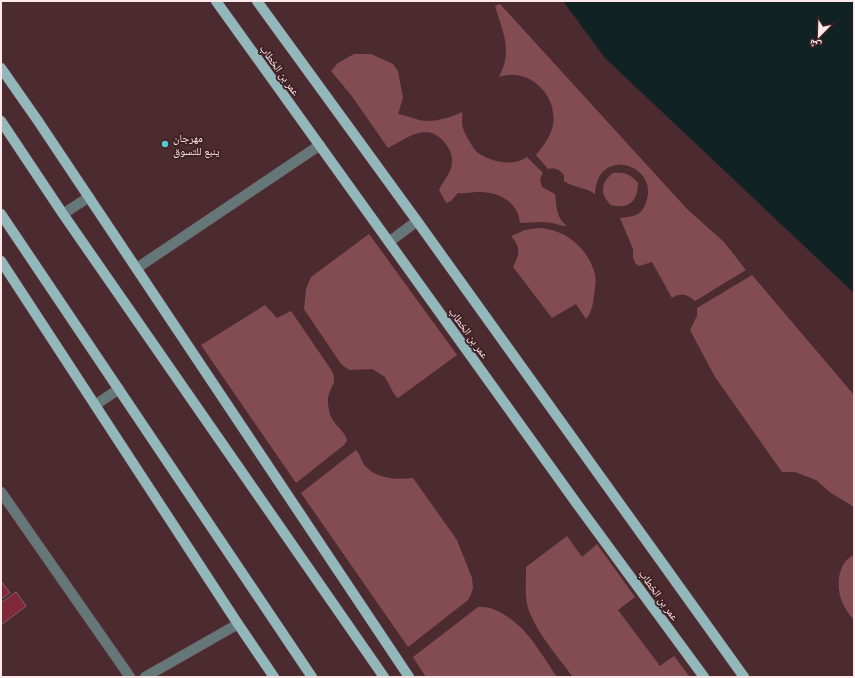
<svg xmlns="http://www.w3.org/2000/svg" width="855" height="678" viewBox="0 0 855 678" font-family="'IBM Plex Sans','Noto Naskh Arabic',sans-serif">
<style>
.green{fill:#834c53}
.water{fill:#102224}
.building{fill:#7f283a;stroke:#876266}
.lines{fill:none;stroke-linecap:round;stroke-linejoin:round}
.minor-casing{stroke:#68494d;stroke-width:11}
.major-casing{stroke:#68494d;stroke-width:11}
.minor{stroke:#657779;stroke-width:10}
.major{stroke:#93b8bb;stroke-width:10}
.poi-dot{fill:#52ccd6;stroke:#402125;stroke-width:1.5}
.labels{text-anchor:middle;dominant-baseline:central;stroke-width:4;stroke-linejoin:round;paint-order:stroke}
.street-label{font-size:11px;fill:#fee9ea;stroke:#402125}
.poi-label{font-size:11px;fill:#fee9ea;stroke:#402125;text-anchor:start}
</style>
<rect width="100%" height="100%" fill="#4b2b2f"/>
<path class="green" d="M500,4L687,209L724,242L746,270L695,301C687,294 681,292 672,298L652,262L639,266L635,263L633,257V249L620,218C635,216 643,216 647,199C657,164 597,146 595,194C586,187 573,188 564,181V175C559,169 554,167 548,169L536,155C543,146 549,139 552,129C561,97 529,66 499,77C513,50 503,33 495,6Z
M354,54H371L393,64L398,71L403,98L398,114C405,115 412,118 419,120C433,123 450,118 462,112C463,117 461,124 463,128C464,133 473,148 477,152C490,162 513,167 527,157L543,173L540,179L542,187L555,194C557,208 556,217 567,226C561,226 558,224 552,223C542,221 530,223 520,223C518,201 497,191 477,192C471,192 465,194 458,193L451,201L446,203L439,190C443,181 452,172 452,162C453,156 449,148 445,143C426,120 407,139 388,148L351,95L331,71L338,63Z
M613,173C624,172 631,174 638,183C638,201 629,210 611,205C599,194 601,182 613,173Z
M538,228C564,229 586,246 594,271C597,278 595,288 594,295C593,304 592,312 586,319L576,304L552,318L513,267C520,253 521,248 511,236L525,230Z
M369,234L457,355L398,398L394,394L385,377L372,369L349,370L341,364L304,309L306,289L311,277Z
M752,275L854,395V507L831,493L816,480L795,472H782L715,377L690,330L697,316V308Z
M265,305L277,318L291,311L332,371C337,383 332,384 329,394C327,399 328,405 329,410C331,425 346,430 347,441L344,445L296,483L201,345Z
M356,450C361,455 361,461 365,466C377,479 396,480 413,478L457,540L472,578L473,588L471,594L468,600L408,647L301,493Z
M567,536L582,557L597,544L635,597L618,610L660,666L674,656L690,677H573C558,657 532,627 527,604C525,592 526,579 526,567Z
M854,554V620C843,607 837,595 839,577C840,572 842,566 845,562C847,559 851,557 854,554Z
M478,607C483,607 489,607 493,609C525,622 539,651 557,677H426L413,657Z"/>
<path class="water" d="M563,1H854V293L605,58Z"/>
<path class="building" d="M1,581L10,593L1,599Z
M16,592L26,606L1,625V603Z"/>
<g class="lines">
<defs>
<path id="minor" d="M63,214L89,197
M389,242L417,221
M137,268L320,145
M95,405L119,389
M1,492L130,677
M145,677L238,624"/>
<path id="major" d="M216,1L577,504L704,677
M257,1L417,221L744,677
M1,68L38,121L409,677
M1,121L63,214L384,677
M1,214L312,677
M1,261L238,624L274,677"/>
</defs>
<use href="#minor" class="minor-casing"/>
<use href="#major" class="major-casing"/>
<use href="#minor" class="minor"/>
<use href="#major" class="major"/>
</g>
<circle class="poi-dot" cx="165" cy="144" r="4"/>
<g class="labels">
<g class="street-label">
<text transform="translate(280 70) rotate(54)">عمر بن الخطاب</text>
<text transform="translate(469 333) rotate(54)">عمر بن الخطاب</text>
<text transform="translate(659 595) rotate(54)">عمر بن الخطاب</text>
</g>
<g class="poi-label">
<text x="173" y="138">مهرجان<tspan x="173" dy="13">ينبع للتسوق</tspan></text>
</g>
</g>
<rect width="855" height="678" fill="none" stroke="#fee9ea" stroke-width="4"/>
<g transform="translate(819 36) rotate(203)" stroke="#402125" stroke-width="3" paint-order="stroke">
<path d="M0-3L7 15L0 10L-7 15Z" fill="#fee9ea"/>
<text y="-6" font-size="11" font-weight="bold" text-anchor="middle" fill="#fee9ea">ش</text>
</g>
</svg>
